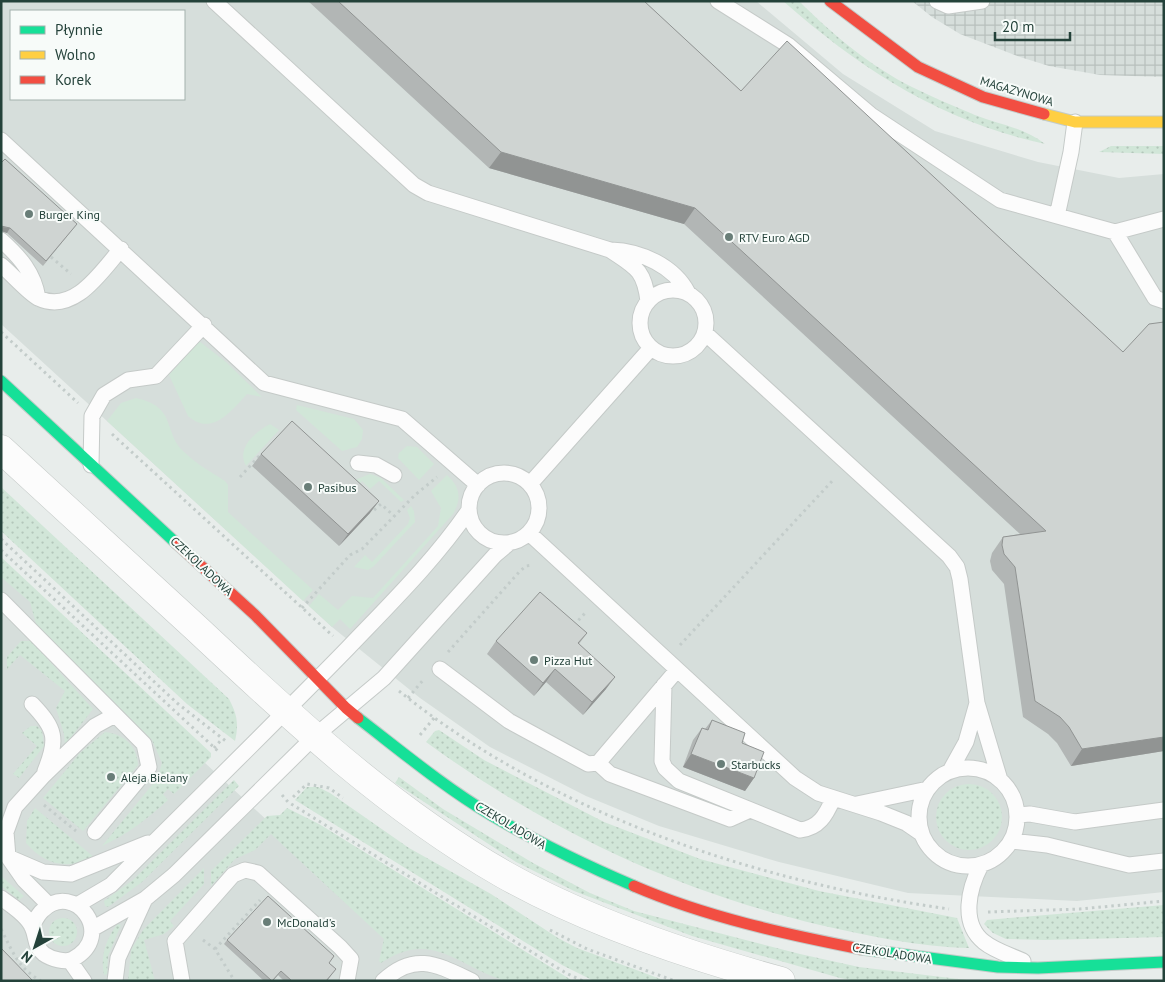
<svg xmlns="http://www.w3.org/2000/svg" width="1165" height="982" viewBox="0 0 1165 982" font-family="'PT Sans',sans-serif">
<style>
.built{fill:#d6dedb;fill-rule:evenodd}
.industrial{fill:url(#industrial-grid)}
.grass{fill:url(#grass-dots)}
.garden{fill:#d1e6d8}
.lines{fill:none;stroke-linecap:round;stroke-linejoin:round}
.lane-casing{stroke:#c5cac8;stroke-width:17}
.street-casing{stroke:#c5cac8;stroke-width:29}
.fast-casing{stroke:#c3cbc8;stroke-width:13}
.slow-casing{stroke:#c3cbc8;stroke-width:13}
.jam-casing{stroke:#c3cbc8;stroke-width:13}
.path{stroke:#c3ccca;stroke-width:3;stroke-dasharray:2.5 4;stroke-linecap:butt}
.lane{stroke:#fcfcfc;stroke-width:15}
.street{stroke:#fcfcfc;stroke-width:28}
.fast{stroke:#16e098;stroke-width:11}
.slow{stroke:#ffcf43;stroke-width:11}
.jam{stroke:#f24e42;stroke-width:11}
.wall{fill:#b2b6b5}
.shaded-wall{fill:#919493}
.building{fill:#cfd4d2;stroke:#919493}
.poi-dot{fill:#697e78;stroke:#f7fbf9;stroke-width:2}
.labels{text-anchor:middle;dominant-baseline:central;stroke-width:4;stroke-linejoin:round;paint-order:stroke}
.street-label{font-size:12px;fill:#24423a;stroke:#f7fbf9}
.poi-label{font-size:12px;fill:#24423a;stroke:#f7fbf9;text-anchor:start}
</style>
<defs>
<pattern id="industrial-grid" width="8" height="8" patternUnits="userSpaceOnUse" patternTransform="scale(1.25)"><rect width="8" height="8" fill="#d6dedb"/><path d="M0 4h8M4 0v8" fill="none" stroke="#b8c0bd"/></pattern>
<pattern id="grass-dots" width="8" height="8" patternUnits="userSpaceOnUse" patternTransform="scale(1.25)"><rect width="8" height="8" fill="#d1e6d8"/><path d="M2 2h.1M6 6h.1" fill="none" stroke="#b3c6ba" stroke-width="1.8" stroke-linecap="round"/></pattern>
</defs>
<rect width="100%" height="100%" fill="#e8edeb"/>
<path class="built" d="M1,1H756L843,74L935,131L1038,162L1119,178L1164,174V892L1077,901L908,893L779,862L659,826L586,796L490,747L420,698L332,627L1,324ZM11,11H184V99H11Z
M1,574L367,913L504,981H1Z"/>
<path class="industrial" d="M912,1H1164V77L1100,75L1049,66L1020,57L960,34L932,17Z"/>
<path class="grass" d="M783,1H799C832,34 870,66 912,87C930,96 949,104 968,112C994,124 1022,126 1045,144C941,121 863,71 783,1Z
M1111,146H1164V154L1099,152Z
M1,487L229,699C237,714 239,724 235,741L187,704L1,531Z
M1,557L211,753V757L174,794L168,789L163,794L168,800C147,819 128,834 102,846L157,779L162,763L152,740L36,624L30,602L1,577Z
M21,641H31L93,709L65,745L64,734L56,708L65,691L20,655L7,669V657Z
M31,726H37L42,731L44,746L19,778L13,774L37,746L22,733Z
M439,730L484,760L604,822L700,859L819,891L957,918L969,948C920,947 868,936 820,925C674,890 547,830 426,742L435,731Z
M105,732C123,734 137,745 138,765L83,831L43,798L80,753Z
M399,777L443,809L533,863L590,893L634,911L800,954L859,967L975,981H857L840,978L692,936L574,891L516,862L395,783Z
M234,780L239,786L142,882L108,907L105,906L104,901L133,880Z
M936 817a33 33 0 1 1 66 0a33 33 0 1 1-66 0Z
M307,787H318L330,793L409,848L491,894L558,938L577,948L666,981H594L562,965L295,800Z
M35,808L95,858C66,869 46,866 26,843L27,821Z
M287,808L319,824L573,981C556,981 518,982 503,980C457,966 432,929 381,963L379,961L384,939L271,834L255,850L235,859L211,886V871L267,816L280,815Z
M204,868V884L170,921L174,926L164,934L144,940L155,981H128L131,950L143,930Z
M1,876L24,896L19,900L1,886Z
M1164,905V937L1045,940L1006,939L993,933L984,924L987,920Z
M49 932a14 14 0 1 1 28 0a14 14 0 1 1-28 0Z
M117,924L121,925L108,956L107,974L104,975C100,956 106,940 117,924Z"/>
<path class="garden" d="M199,341L226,362L262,397L247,394C231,411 212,437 188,416L169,375Z
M136,398C177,407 163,431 183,451C195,463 211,472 225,481L228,485V512L313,590L303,601L107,421L121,403Z
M297,405L354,419L363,430L362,439L357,447L342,451L296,410Z
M270,424L279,430L246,466C236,448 255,432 270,424Z
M407,446L417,447L434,464L419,480L398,458L399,453Z
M370,474L381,478L404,500L401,502L379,481L370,489L362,481L353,491L350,482Z
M447,475C460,487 462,498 453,514L350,629L340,619L332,627L309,606L319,594L338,610L352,596L373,598L438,526L441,508L431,491Z
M411,506L414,511L415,522L374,566L368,570L354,567L365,555L372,562L408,524L410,518L407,510Z"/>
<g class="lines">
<defs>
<path id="lane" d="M214,1L414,185L428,193L610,250C635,267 644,269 648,301
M718,1L788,45L871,115L1000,200L1115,232L1164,219
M937,1L948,6L982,1
M1,140L264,383L402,419L478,485
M1057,216L1071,152L1075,122
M1115,232L1155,298L1164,301
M1,240C20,257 34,273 38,298
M611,250C641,251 674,266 688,293
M1,265C11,273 28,293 38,298C74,315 101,272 121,249
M640 323a33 33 0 1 1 66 0a33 33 0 1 1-66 0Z
M705,333L949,556L957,567L960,579L977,703L1000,780
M358,463L376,465L394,475
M91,465L92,416L104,395L128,380L156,376L204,325
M469 508a35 35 0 1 1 70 0a35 35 0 1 1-70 0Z
M530,484L651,348
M529,533L795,778L818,793L881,813L906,823L922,834
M1,600L144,744L149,767L95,832
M440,669L509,721L588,764L598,763L677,670
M664,685L662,761L665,768L679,781L800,830C819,828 826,815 833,799
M32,704C56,729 58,739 45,771
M598,763L610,774L730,819L750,810
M919 817a49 49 0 1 1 98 0a49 49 0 1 1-98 0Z
M950,771L966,742L977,703
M857,804L928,789
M1018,815L1030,814L1075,822L1164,810
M1012,841L1047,845L1129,865L1164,861
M8,857L43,872L71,874L148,843
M981,865C969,888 960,923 984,942C995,951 1010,955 1023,961
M1,898C11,905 27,915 32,927C37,937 34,946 44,954C51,959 66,963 73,959C117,935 74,880 43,910C38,914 35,921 32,926
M49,905L24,880L8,857L6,832L15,807L44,775L95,726L115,715
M77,905L111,885C190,806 269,729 347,649C389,605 435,560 469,510
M92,929L145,899L174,875L315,736L384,678L495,555L508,544
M70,961L84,981
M115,981L118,958L145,899
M182,981L175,941L233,875L245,870L258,873L340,947L351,959L347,981
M383,981C415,951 438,965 472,981"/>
<path id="street" d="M1,449C66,509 131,568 196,628C293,719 388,808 503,874C586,921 690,956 781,981"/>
<path id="fast" d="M1,381L176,543
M358,718C401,751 444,787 491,815C537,842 585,865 634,886
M861,949L998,967L1038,968L1164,962"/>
<path id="slow" d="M1044,114L1075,122H1164"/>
<path id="jam" d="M830,1L918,67L983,97L1044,114
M176,543L255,615L346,708L358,718
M634,886C706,917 785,934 861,949"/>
</defs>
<use href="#lane" class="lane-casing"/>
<use href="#street" class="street-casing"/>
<use href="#fast" class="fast-casing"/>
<use href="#slow" class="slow-casing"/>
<use href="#jam" class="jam-casing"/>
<path class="path" d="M51,257L71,274
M1,332L78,403
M112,434L333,636
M240,477L261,454
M369,508L373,511L381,504L394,516
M1,539L177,703L227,742
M1,550L219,752
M302,608L350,555L362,549L415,495L437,477
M574,625L587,611
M680,645L834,479
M448,652L520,571L526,566L533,565
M399,691C552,814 757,882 949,909
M408,698L424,679
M420,735L434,718
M214,748L222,739
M282,795L288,802L566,973L583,981
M293,797L307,784L329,788L343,798
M44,805L76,831
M988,912L1080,909L1164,901
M1,929C13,952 17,967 41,981
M550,930L587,949L675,981
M203,940L215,949L234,980
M215,949L260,900"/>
<use href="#lane" class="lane"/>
<use href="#street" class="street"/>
<use href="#fast" class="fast"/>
<use href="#slow" class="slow"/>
<use href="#jam" class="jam"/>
</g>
<path class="wall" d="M308,1H644L741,91L1123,352L1164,322V751L1071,766L1057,743L1048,734L1023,717L1004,584L992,570L990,561L992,553L1003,537L1020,534L684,224L489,168Z
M1,163L77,224L43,266L7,233L1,231Z
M261,454L370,513L339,546L252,466Z
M587,633L579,644L606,689L583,715L546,682L534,696L487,654L496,641Z
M712,720L742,743L754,778L745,791L683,767L693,740L702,728L705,729Z
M227,940L334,956L329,963L336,969L327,981H284L278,975L273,981H264L224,944Z"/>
<path class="shaded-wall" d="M501,152L695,208L684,224L489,168Z
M2,227L10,228L7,233L1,231Z
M379,501L370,513L339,546L348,534Z
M555,669L546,682L534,696L543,683Z
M615,677L606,689L583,715L592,702Z
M1164,737V751L1071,766L1082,749Z
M691,754L754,778L745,791L683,767Z"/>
<path class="building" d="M338,1H644L741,91L787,41L1123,352L1149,324L1164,322V737L1082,749L1069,727L1060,717L1035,701L1015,567L1004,554L1002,545L1003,537L1046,531L695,208L501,152Z
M5,159L77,224L46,261L10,228L1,226V163Z
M292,421L379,501L348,534L261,454Z
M540,592L587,633L578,643L615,677L592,702L555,669L543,683L496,641Z
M712,720L745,733L742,743L764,752L754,778L691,754L702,728L708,730Z
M268,896L334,956L329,963L336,969L326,981H292L281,971L272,981L227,940Z
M1,948L33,981H1Z"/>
<g class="poi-dot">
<circle cx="29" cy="214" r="5"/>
<circle cx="729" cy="237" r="5"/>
<circle cx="308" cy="487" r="5"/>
<circle cx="534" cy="660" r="5"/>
<circle cx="721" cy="764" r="5"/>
<circle cx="111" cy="777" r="5"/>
<circle cx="267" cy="922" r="5"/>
</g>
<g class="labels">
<g class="street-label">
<text transform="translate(1017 91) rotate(17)">MAGAZYNOWA</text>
<text transform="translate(202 566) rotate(43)">CZEKOLADOWA</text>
<text transform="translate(511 825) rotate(31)">CZEKOLADOWA</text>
<text transform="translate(892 953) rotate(9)">CZEKOLADOWA</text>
</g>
<g class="poi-label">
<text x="39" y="214">Burger King</text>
<text x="739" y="237">RTV Euro AGD</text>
<text x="318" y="487">Pasibus</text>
<text x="544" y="660">Pizza Hut</text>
<text x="731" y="764">Starbucks</text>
<text x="121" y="777">Aleja Bielany</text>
<text x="277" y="922">McDonald's</text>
</g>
</g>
<rect width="1165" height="982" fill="none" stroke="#24423a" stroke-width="5"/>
<rect x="10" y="10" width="175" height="90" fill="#f7fbf9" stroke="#a3b1ad"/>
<rect x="20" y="26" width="25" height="8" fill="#16e098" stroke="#a3b1ad"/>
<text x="55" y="35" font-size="15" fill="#24423a">Płynnie</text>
<rect x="20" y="51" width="25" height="8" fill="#ffcf43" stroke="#a3b1ad"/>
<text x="55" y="60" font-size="15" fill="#24423a">Wolno</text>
<rect x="20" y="76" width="25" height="8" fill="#f24e42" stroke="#a3b1ad"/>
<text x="55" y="85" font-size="15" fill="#24423a">Korek</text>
<g transform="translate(35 947) rotate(219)" stroke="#f7fbf9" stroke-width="4" paint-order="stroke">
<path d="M0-4L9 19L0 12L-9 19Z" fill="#24423a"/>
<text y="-8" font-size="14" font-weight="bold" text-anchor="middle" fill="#24423a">N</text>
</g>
<path d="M995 32v8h75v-8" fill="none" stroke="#24423a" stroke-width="2.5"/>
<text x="1002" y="32" font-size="15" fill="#24423a" stroke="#f7fbf9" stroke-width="4" paint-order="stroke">20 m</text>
</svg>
